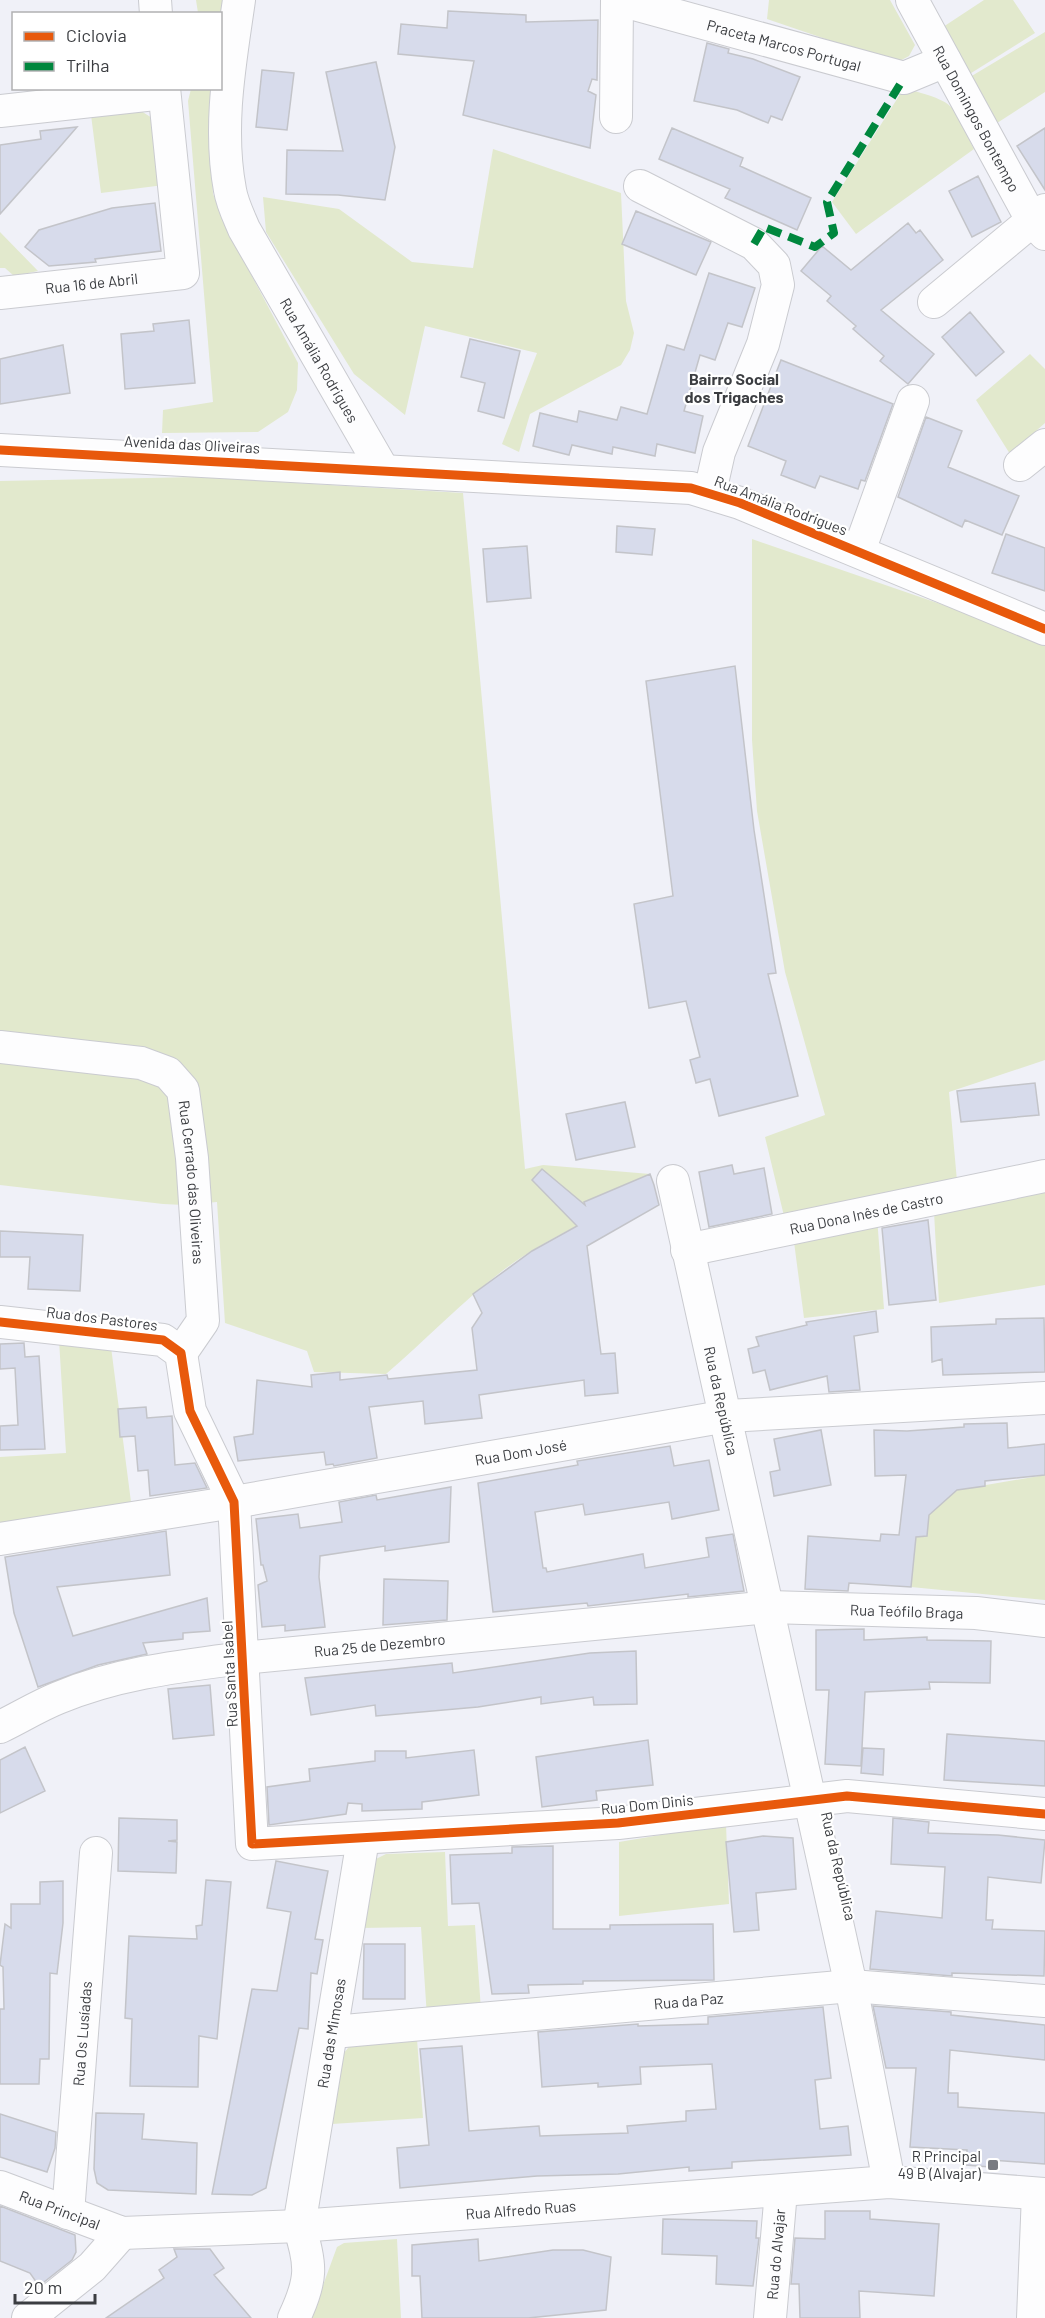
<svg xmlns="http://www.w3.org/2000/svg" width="1045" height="2318" viewBox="0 0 1045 2318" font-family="Barlow,sans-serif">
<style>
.green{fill:#e2e9cd}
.building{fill:#d7dbeb;stroke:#c3c4c9;stroke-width:1.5}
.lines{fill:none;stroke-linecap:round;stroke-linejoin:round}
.minor-casing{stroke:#cacbd0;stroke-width:34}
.minor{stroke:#fdfdfe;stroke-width:32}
.quiet{stroke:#00873e;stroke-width:8;stroke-dasharray:15 8;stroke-linecap:butt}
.cycleway-casing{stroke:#fff;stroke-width:13}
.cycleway{stroke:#e8590c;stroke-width:9}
.poi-dot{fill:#7a7c81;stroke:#fff;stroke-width:2}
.labels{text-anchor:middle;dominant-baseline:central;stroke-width:4.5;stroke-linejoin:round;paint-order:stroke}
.street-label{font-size:15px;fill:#3b3d41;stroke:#fff}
.poi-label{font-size:15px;fill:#3b3d41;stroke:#fff;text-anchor:end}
.neighbourhood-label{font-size:16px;font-weight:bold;fill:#3b3d41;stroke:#fff}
</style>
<rect width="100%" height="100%" fill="#f0f1f8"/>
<path class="green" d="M196,0H223L221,21L220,14L198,13Z
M769,0H890L915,45L909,56L896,63L767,19Z
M984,0H1013L1035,33L968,75L943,27Z
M1045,32V92L994,125L970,77Z
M904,88C956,103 952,101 974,149L856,234L832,202Z
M191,89H212L209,116L213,194L237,248L298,363L297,390L288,412L258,432L162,433L163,410L213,402L188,101Z
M141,111L160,123L164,185L101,193L91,115Z
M493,149L621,193L626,301L634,333L630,350L621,365L530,414L519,452L502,444L537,353L425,326L405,415L354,374L266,232L263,197L339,209L412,262L473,268Z
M0,232L38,271L14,276L5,268H0Z
M1030,354L1045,369V423L1010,454L976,400Z
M197,477L463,493L525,1169L543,1165L650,1174L654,1185C614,1207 572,1227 533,1250C481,1281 433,1334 386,1374L314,1372L307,1351L225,1323L217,1202L184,1205L163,1204L0,1185V481Z
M752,539L1045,640V1060L949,1092L957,1181L784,1216L765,1137L825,1115L785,972L757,811L752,740Z
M1045,1188V1285L939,1303L934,1212Z
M877,1217L884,1309L804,1318L794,1242Z
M59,1340L111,1347L131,1502L0,1524V1457L66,1453Z
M1045,1475V1600L911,1587L916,1537L927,1536L929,1515L957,1490Z
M726,1824L729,1904L619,1916V1842Z
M445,1852L448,1926L475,1925L481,2010L427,2017L421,1927L360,1928L374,1860L386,1854Z
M417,2039L423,2118L332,2124L340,2058L352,2043Z
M397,2239L401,2318H311L337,2247L344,2243Z"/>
<path class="building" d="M448,11L526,15V22L598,20L597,80L592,79L588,91L596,95L590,148L463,115L474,61L398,54L401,24L447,28Z
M707,43L729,49L728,53L753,59L800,77L782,120L771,116L768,123L737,110L694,101Z
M376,62L395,147L385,200L338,195L286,194L287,150L343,151L326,72Z
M262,70L294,73L287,130L256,127Z
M77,127L58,149L0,214V145L41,139L40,131Z
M672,128L743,158L740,166L811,198L797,230L725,198L730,189L659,159Z
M1045,128V190L1017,146Z
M978,176L1001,222L972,237L949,191Z
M155,203L161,251L95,259L96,262L49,266L25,247L39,230L112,208Z
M636,211L711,242L696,275L622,244Z
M908,223L916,233L920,230L943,260L881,310L934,354L908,384L880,361L884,356L853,329L856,326L827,301L831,296L801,271L822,246L851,270Z
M709,273L755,288L742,327L728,323L715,360L700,355L684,411L703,416L695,453L657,444L655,456L613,447L612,454L572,445L569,455L533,446L540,413L577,422L579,411L617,420L621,407L647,414L667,345L684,350Z
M970,312L1004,352L976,376L942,337Z
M189,320L195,383L125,389L121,334L154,331L153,324Z
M470,339L520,351L504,418L478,411L485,383L461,377Z
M63,345L70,393L0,404V359Z
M781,360L893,404L865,481L861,480L858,489L820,476L815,488L781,475L786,461L748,446Z
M926,417L962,431L948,467L1019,496L1002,535L965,520L962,527L898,497Z
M617,526L655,529L652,555L616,552Z
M1006,534L1045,548V591L992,573Z
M527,546L531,598L487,602L483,549Z
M735,666L754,830L776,973L768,974L798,1096L719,1116L710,1079L696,1083L690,1060L700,1057L686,1001L649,1008L634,904L673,896L646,681Z
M1035,1083L1039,1115L961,1122L957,1091Z
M625,1102L635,1147L576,1160L566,1114Z
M732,1165L734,1174L764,1168L772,1214L709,1227L699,1172Z
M542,1169L585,1205L584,1202L650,1174L654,1185L659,1205L587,1246L601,1354L615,1353L618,1393L585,1396L584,1380L479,1395L482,1418L425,1424L423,1401L369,1407L377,1458L334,1466L333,1464L326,1465L324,1452L238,1461L234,1437L253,1434L257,1380L312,1387L311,1375L340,1372V1380L387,1375L388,1379L477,1370L472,1328L482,1313L473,1294L532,1251L577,1226L532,1180Z
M928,1220L936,1300L889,1305L882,1228Z
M0,1231L83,1235L80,1291L28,1289L30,1257H0Z
M876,1311L878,1332L854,1336L860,1390L829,1392L827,1376L770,1390L765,1370L753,1373L748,1349L759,1346L756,1337L807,1325L806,1322Z
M1044,1318L1045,1372L943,1375L942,1359L932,1362L931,1327L996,1324V1319Z
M24,1343L25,1357L39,1356L45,1449L0,1450V1426L18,1425L15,1368L0,1369V1344Z
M146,1407L147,1418L172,1416L175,1465L195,1463L207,1488L150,1496L148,1470L138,1471L135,1436L120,1437L118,1409Z
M1007,1423L1008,1448L1045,1444V1475L985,1481V1486L957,1490L929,1515L927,1536L916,1537L911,1587L849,1583L848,1591L805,1589L808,1536L880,1541L881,1534L899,1535L906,1475L875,1476L874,1430L907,1431L964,1427V1424Z
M821,1430L831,1485L774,1496L770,1472L780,1470L774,1439Z
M670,1446L674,1466L709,1460L719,1510L672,1519L669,1502L585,1515L583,1504L535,1512L543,1568H546L547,1572L643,1554L645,1568L709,1557L706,1538L733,1534L744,1591L688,1597V1594L588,1606L587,1603L493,1612L478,1483L578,1465L577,1461Z
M451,1487L449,1542L385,1551V1546L320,1556L319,1577L325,1627L285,1631V1625L262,1627L258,1585L267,1581L263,1565H261L256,1519L298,1514L300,1528L342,1522L339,1502L376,1495L377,1500Z
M166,1531L170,1575L57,1587L73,1636L207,1598L210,1631L183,1633V1639L143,1643L147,1654L98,1665L38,1687L14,1613L5,1557Z
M384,1579L448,1581L447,1620L383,1625Z
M864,1629V1640L927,1637V1640L991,1641L990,1683L929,1682L930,1689L865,1692L861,1766L825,1764L829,1690H816V1630Z
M636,1651L637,1704L594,1705L593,1697L541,1704V1697L478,1707L376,1716L375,1705L311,1715L305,1678L452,1663L453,1673L590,1653Z
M210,1685L214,1735L173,1739L168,1689Z
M947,1734L1045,1741V1786L944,1780Z
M648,1740L653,1785L596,1791L597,1800L542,1807L536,1757Z
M25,1747L45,1791L0,1813V1760Z
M863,1748L884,1749L883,1775L861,1773Z
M474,1750L479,1795L422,1802V1809L362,1811V1804L348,1803L346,1814L269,1825L267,1787L310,1781L309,1769L375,1761V1751H406V1758Z
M119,1818L177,1820V1840L168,1841L177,1842L176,1873L118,1871Z
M893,1818L929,1822L928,1833L998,1835L1045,1840L1041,1883L988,1877L986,1920H993L992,1929L1045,1931L1044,1976L952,1973V1976L870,1969L876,1911L942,1918L945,1867L891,1864Z
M763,1836L793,1838L796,1889L756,1893L759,1930L734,1932L726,1842Z
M553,1846V1929H610V1925L713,1924L714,1980L583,1981V1984L528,1985L529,1993L492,1994L479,1903L452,1904L450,1855L512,1853V1847Z
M276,1861L328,1871L315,1939L323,1940L317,1974L311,1973L308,2029L299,2028L266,2188L252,2195L212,2194L252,1989L277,1991L291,1912L267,1908Z
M206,1880L231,1882L217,2039L199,2036L198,2087L130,2086L132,2019L125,2018L129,1936L197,1939L196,1926L202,1925Z
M63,1881V1923L57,1974L50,1973L49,2059H40L39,2084H0V2009H4L3,1967L0,1965L5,1924L11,1928V1904H40V1882Z
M364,1944H405V1999H363Z
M873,2006L951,2012V2015L1045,2025V2060L950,2050L948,2093H958V2107L1045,2113V2164L991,2160L990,2167L966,2165L967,2150L910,2147L916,2068H886Z
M823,2007L831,2078L815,2080L820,2129L848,2126L851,2155L732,2162V2168L689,2171V2167L618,2174L537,2176L400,2188L397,2148L429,2145L420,2049L462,2046L469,2131L539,2126L540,2136L628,2133L627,2126L686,2121V2111L716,2109L712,2064L640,2067L641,2084L598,2087V2083L542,2087L538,2032L638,2024V2026L708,2024V2017Z
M96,2113L144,2114L142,2139L197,2143L196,2194L108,2190L97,2183L94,2169Z
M0,2114L56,2132L55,2148L47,2172L0,2157Z
M0,2206L75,2235L76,2252L72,2260L39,2286L30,2273L0,2261Z
M825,2211H870V2219L939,2224L934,2296L859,2291L860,2318H800L799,2284H791L795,2238L825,2239Z
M663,2219L757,2221L756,2238H759L753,2286L716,2284L717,2256L662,2254Z
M478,2239L479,2261L553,2250H583L611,2257L606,2310L528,2318H422L420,2276H412V2245Z
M174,2249H210L224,2268L214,2275L251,2318H106L164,2278L159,2270L177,2257Z"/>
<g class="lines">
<defs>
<g id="minor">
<path d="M155,0L156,14"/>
<path id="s1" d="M239,0C230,63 218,126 230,190C232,203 239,217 244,229L383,470"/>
<path id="s2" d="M620,0L904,78L945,61"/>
<path id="s3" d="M912,0L1032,220L1045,234"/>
<path d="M0,111L164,93"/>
<path d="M616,117L617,0"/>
<path d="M640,186L754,244L774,265L778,285L763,344L719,452L710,492"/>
<path id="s4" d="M0,293L183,273L164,88"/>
<path d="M934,302L1045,210"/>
<path d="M0,450L691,488L740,503L1045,629"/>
<path d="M1020,465L1045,445"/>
<path d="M859,551L913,401"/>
<path id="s5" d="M0,1047L141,1063L168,1073L183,1090L192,1158L203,1321L181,1353"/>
<path id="s6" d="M673,1181L851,1986L889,2182"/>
<path id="s7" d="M687,1250L1045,1176"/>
<path d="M0,1322L163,1340L181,1353L190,1411L234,1502L252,1844L618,1823L847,1796L1045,1814"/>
<path id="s8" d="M0,1539L234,1502L727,1416L1045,1398"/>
<path id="s9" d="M0,1727C19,1718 38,1706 58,1698C117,1673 181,1666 243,1658L769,1607L976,1613L1045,1621"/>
<path id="s10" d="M333,2032L851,1986L1045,2001"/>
<path id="s11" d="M0,2187L122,2233L299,2226L889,2182L1045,2194"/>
<path id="s12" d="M68,2213L96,1853"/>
<path d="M28,2318L92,2267L122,2233"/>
<path id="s13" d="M294,2318C312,2280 312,2265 299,2226L363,1839"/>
<path id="s14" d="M770,2318L781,2191"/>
<path d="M1033,2318L1038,2194"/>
</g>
</defs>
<use href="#minor" class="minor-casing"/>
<use href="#minor" class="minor"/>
<path class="quiet" d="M754,244L764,227L815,247L834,233L827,202L904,78"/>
<defs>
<path id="cycleway" d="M0,450L691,488L740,503L1045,629
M0,1322L163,1340L181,1353L190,1411L234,1502L252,1844L618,1823L847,1796L1045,1814"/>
</defs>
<use href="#cycleway" class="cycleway-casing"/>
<use href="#cycleway" class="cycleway"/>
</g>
<rect class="poi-dot" x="987" y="2159" width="12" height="12" rx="3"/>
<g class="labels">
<g class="street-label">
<text stroke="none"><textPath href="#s2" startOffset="170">Praceta Marcos Portugal</textPath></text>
<text stroke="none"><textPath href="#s3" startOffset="135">Rua Domingos Bontempo</textPath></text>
<text stroke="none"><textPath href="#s4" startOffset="92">Rua 16 de Abril</textPath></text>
<text stroke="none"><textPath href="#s1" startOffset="384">Rua Amália Rodrigues</textPath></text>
<text transform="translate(192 444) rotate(3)">Avenida das Oliveiras</text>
<text transform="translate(781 505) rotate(21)">Rua Amália Rodrigues</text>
<text stroke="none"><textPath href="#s5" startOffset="286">Rua Cerrado das Oliveiras</textPath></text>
<text stroke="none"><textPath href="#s7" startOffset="183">Rua Dona Inês de Castro</textPath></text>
<text transform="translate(102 1318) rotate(7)">Rua dos Pastores</text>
<text stroke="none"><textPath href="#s6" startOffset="225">Rua da República</textPath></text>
<text stroke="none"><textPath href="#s8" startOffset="528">Rua Dom José</textPath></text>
<text stroke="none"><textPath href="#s9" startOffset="921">Rua Teófilo Braga</textPath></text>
<text stroke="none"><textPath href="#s9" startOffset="392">Rua 25 de Dezembro</textPath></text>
<text transform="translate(229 1674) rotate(-93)">Rua Santa Isabel</text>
<text transform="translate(647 1804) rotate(-6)">Rua Dom Dinis</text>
<text transform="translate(839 1866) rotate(77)">Rua da República</text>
<text stroke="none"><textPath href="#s10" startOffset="357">Rua da Paz</textPath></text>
<text stroke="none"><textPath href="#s12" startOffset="180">Rua Os Lusíadas</textPath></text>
<text stroke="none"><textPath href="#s13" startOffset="291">Rua das Mimosas</textPath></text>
<text stroke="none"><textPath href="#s11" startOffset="64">Rua Principal</textPath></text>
<text stroke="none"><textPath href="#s11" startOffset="530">Rua Alfredo Ruas</textPath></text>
<text stroke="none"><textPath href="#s14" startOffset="64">Rua do Alvajar</textPath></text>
</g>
<g class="poi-label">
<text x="981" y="2156">R Principal<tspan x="981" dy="17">49 B (Alvajar)</tspan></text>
</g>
<g class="neighbourhood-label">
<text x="734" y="378">Bairro Social<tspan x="734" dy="18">dos Trigaches</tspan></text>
</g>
</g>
<rect x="12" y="12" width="210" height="78" fill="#ffffff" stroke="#b1b1b3" stroke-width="1.5"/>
<rect x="24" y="32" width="30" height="9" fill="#e8590c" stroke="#b1b1b3" stroke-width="1.5"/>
<text x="66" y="42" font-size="18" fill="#3b3d41">Ciclovia</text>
<rect x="24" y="62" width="30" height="9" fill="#00873e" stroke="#b1b1b3" stroke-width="1.5"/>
<text x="66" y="72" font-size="18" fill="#3b3d41">Trilha</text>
<path d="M15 2294v9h80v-9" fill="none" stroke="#3b3d41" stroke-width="3"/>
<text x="24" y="2294" font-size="18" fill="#3b3d41" stroke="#ffffff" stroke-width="4.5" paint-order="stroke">20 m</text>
</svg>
